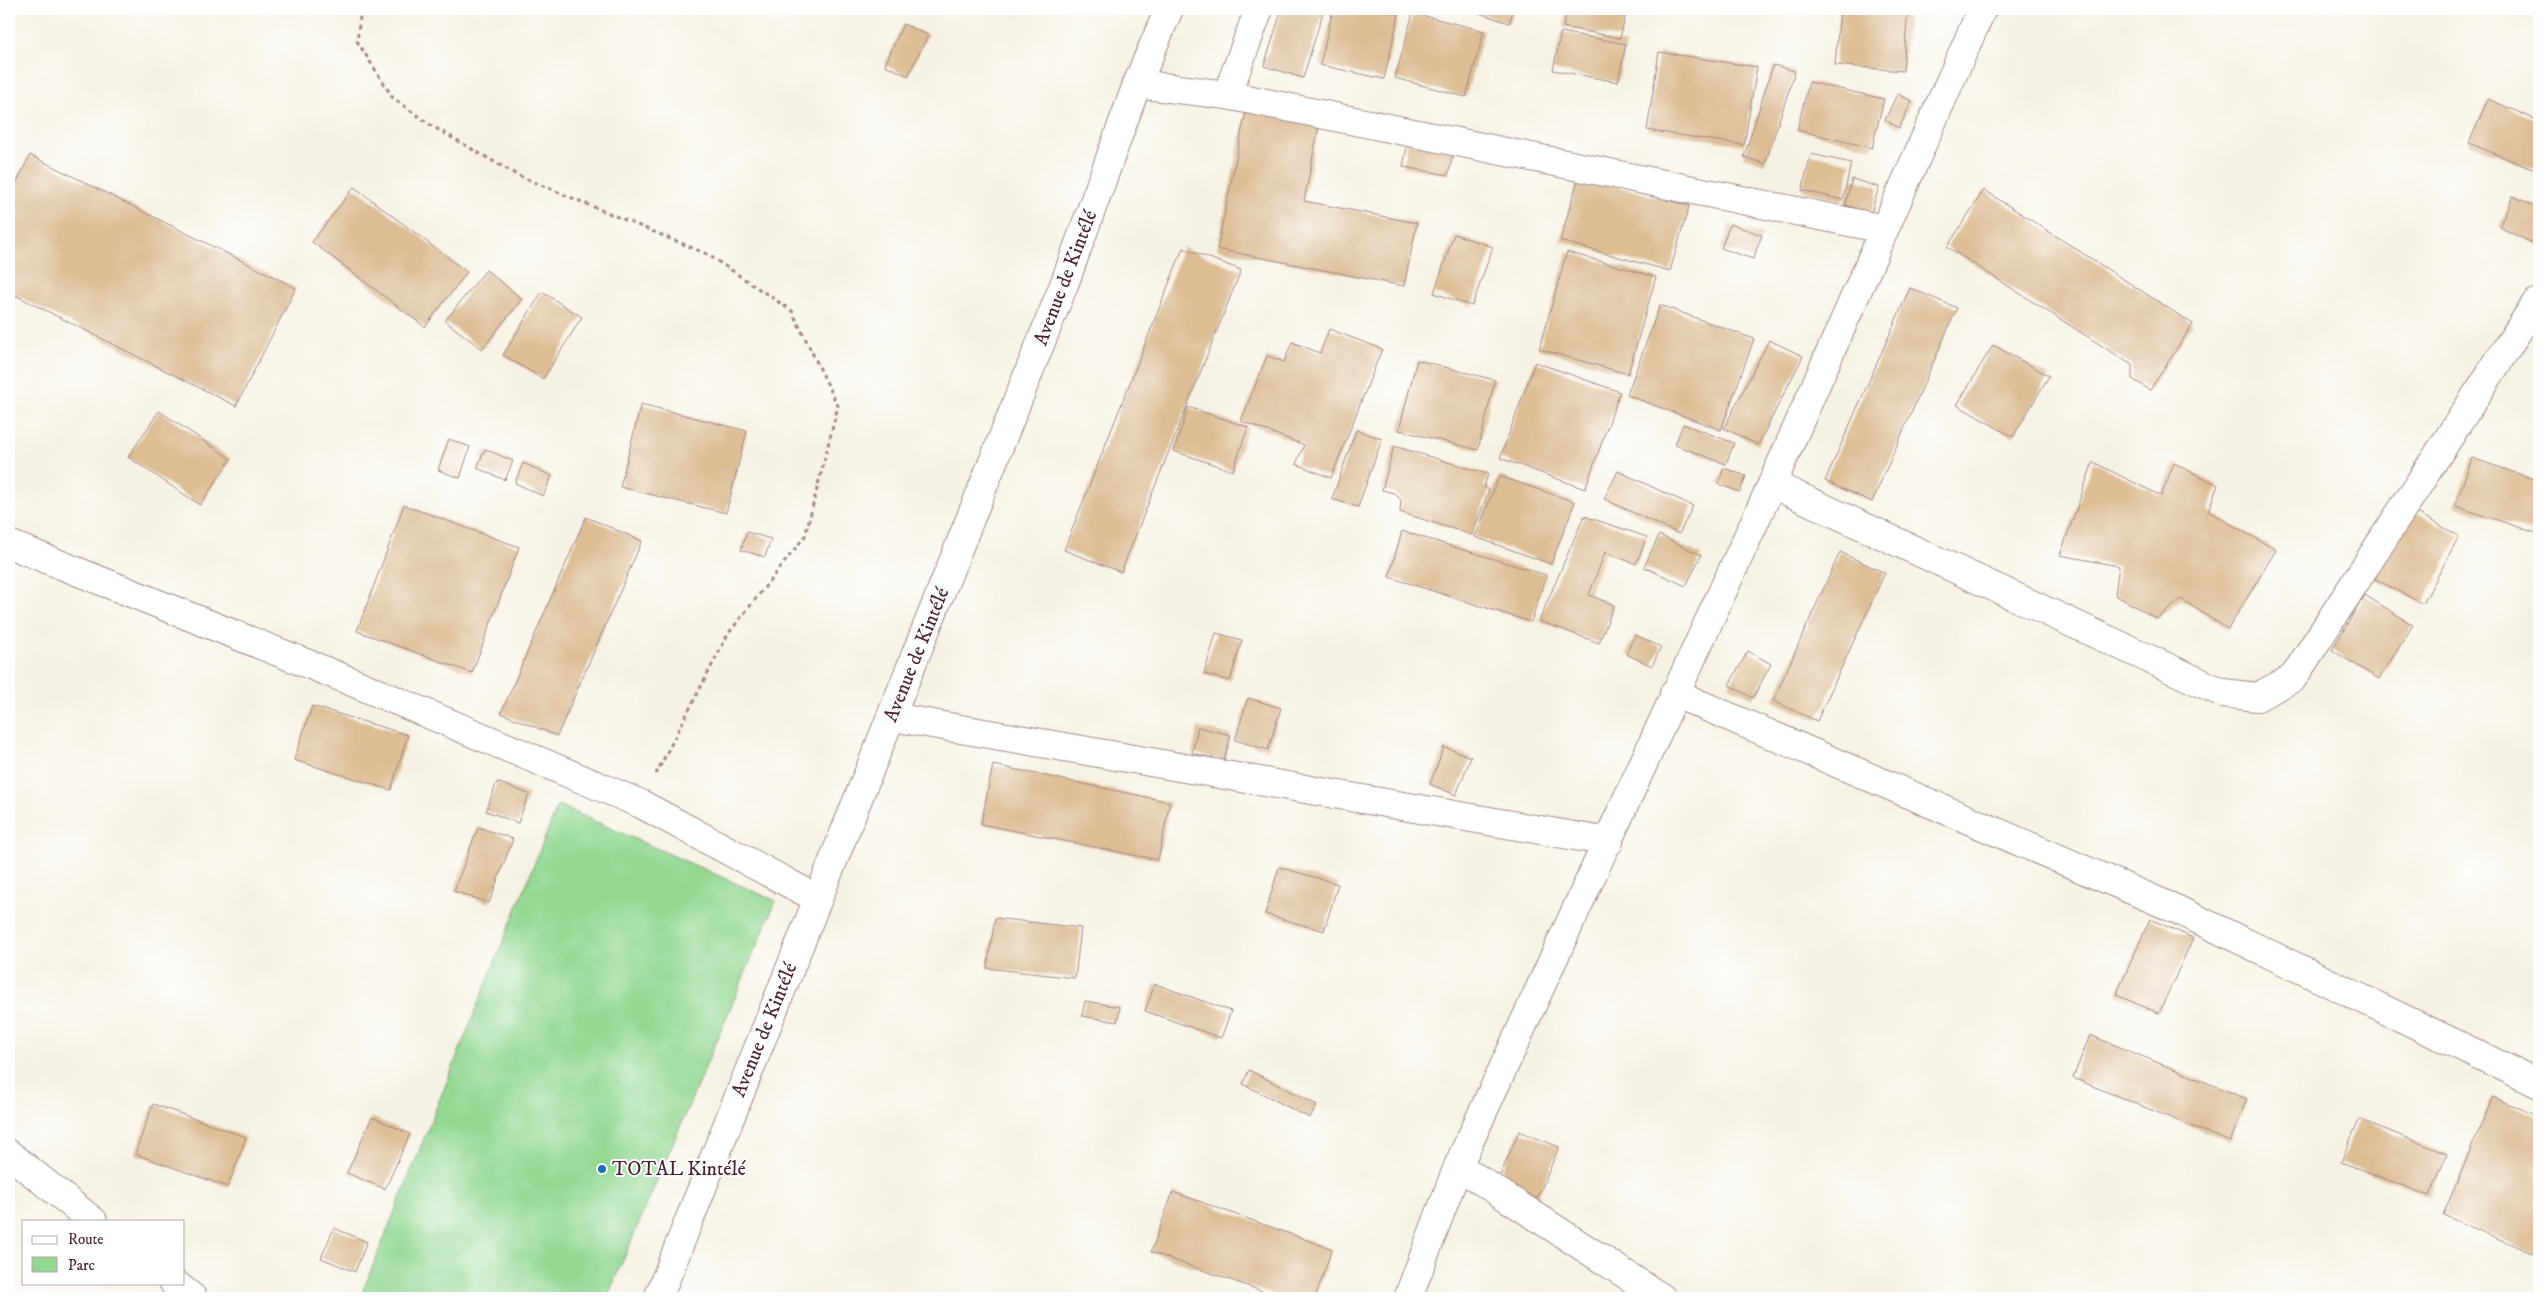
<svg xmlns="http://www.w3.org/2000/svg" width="2548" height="1307" viewBox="0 0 2548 1307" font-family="'IM FELL DW Pica',serif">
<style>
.green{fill:#92d892;stroke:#6e7c5e}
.building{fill:#dcbd94}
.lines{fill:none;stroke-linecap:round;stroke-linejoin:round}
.minor-casing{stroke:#a08887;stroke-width:30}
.major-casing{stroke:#a08887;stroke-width:30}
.path{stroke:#a08887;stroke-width:3;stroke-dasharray:4 4;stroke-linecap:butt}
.minor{stroke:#fff;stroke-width:28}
.major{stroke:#fff;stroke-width:28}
.poi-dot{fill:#1f6fb2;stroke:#fff;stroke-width:2}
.labels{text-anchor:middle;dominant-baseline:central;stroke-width:4;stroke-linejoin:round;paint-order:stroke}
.street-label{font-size:20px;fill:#4a1f2b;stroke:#fff}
.poi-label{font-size:20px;fill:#4a1f2b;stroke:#fff;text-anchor:start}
</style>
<rect width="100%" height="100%" fill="#fff"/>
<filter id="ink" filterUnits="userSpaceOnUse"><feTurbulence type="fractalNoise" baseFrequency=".02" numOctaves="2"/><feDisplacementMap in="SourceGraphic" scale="10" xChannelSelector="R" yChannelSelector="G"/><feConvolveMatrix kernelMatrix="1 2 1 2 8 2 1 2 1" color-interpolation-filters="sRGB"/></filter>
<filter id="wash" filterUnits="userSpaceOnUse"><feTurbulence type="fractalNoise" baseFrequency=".0096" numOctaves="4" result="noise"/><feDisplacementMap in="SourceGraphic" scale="20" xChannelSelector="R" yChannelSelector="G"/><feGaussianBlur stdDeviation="1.12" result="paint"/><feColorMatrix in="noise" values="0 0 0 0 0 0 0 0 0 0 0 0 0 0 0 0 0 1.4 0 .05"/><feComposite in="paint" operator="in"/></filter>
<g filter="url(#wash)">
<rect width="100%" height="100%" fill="#f6f2e3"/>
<path class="green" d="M558,805L776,901L607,1298H360Z"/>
<g id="blocks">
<path class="building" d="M1282,9H1324L1303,78L1264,66Z
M1333,9H1377L1399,14L1384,79L1320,65Z
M1477,9H1514L1509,23L1476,12Z
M1567,9H1627L1620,38L1563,27Z
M1840,9H1908L1903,71L1835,65Z
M1413,13L1484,31L1466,97L1395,78Z
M903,24L928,35L908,76L885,65Z
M1561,32L1626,44L1618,82L1553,70Z
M1659,52L1757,67L1744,145L1647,130Z
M1773,65L1795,71L1765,164L1744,157Z
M1809,82L1884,99L1872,148L1797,130Z
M1897,94L1912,101L1899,128L1885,120Z
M2488,99L2539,121V165L2537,171L2469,143Z
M1247,106L1320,121L1304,201L1417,223L1404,286L1217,249Z
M1408,142L1454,151L1448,175L1403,167Z
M1811,154L1851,163L1843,200L1802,190Z
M30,155L296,288L236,406L9,292V198Z
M1579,176L1689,206L1670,271L1560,241Z
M1852,179L1879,187L1871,213L1845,205Z
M354,187L467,272L425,327L312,242Z
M1984,190L2193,324L2150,390L2132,379V365L1947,247Z
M2513,196L2539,208V246L2499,227Z
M1730,224L1762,235L1753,259L1721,248Z
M1454,234L1493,247L1472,306L1434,293Z
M1183,248L1241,270L1121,572L1064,550Z
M1567,252L1656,277L1628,374L1539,349Z
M486,270L522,299L482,349L445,321Z
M1910,288L1957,308L1872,502L1825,481Z
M542,292L582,317L543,379L503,355Z
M1660,305L1754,339L1721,430L1627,395Z
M1329,329L1382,349L1331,478L1296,464L1304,445L1241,421L1267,356L1284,362L1292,342L1320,353Z
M1769,340L1803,356L1758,445L1724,428Z
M1993,345L2049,376L2013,437L1957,405Z
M1417,360L1495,380L1478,450L1399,430Z
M1535,362L1620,392L1585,489L1500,458Z
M641,404L747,431L726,513L620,487Z
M1188,407L1248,427L1233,471L1174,451Z
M159,411L231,459L200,505L128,457Z
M1683,424L1734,443L1726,464L1675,445Z
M1356,430L1382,439L1358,507L1332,499Z
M449,439L470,447L460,478L438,470Z
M1394,446L1488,474L1484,487L1489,490L1472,535L1400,512L1401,500L1394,493L1382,490Z
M485,449L513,461L505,480L477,468Z
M2472,458L2539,481V534L2455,506Z
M2093,462L2161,496L2174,463L2218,485L2208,511L2276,550L2228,629L2181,599L2157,619L2115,595L2119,566L2060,555Z
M523,463L552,476L543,496L515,483Z
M1724,468L1746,476L1740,492L1718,484Z
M1618,471L1693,506L1679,534L1604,499Z
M1499,476L1575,502L1551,564L1475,537Z
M404,505L519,547L472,673L357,631Z
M2412,510L2459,536L2423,604L2375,579Z
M1584,516L1647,537L1636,564L1605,552L1589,595L1614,605L1599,643L1539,621Z
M586,517L642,541L557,736L501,713Z
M1402,531L1546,575L1531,622L1389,577Z
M747,532L771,539L765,557L741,550Z
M1659,535L1701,555L1686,586L1644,567Z
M1840,552L1885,573L1817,721L1773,701Z
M2365,595L2413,625L2379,679L2332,650Z
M1216,633L1242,640L1230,681L1204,674Z
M1635,635L1661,647L1652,666L1626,654Z
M1748,651L1771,664L1753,698L1729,685Z
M1248,698L1281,708L1268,750L1235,740Z
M312,706L408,735L391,790L294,760Z
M1198,727L1231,735L1224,761L1192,753Z
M1444,747L1471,757L1456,795L1430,784Z
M993,765L1170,802L1158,860L981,824Z
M497,782L529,794L518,823L486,811Z
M478,827L513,839L489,903L454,891Z
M1279,867L1338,884L1324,931L1265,914Z
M995,918L1081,928L1075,978L987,968Z
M2150,919L2193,938L2159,1013L2116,995Z
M1155,984L1231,1011L1221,1038L1145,1011Z
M1085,1001L1120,1007L1117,1022L1082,1016Z
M2090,1035L2247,1099L2230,1142L2073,1078Z
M1249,1070L1317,1105L1310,1118L1243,1084Z
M2493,1097L2539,1117V1256L2443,1215Z
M153,1104L246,1137L228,1187L135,1154Z
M372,1117L410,1134L385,1189L347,1173Z
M2359,1119L2447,1154L2430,1196L2341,1162Z
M1519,1131L1559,1147L1537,1199L1497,1183Z
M1173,1192L1332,1249L1315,1298H1282L1151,1252Z
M334,1228L367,1242L355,1272L321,1258Z"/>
</g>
</g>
<g filter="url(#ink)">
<use href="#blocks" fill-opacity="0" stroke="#a08887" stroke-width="1"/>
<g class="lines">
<defs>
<path id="minor" d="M1137,84L1227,95L1884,229
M1227,95L1259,9
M1772,484L2223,693L2257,697L2293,678L2536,303
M9,544L338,676L641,804L818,899
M1674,693L2178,910L2539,1084
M892,717L1609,842
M9,1154L93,1221
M1458,1166L1662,1298
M174,1283L193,1298
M1408,1298L1458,1166L1772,484L1982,9"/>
<path id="major" d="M658,1298L1065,282L1137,84L1169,9"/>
</defs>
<use href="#minor" class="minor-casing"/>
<use href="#major" class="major-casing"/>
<path class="path" d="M361,9L357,41L393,98L432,126L517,175L707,254L792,311L838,406L805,536L728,634L656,774"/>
<use href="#minor" class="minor"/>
<use href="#major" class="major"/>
</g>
</g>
<circle class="poi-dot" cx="602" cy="1169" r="5"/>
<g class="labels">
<g class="street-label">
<text transform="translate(1066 278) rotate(-69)">Avenue de Kintélé</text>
<text transform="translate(917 655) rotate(-68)">Avenue de Kintélé</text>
<text transform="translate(765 1030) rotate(-68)">Avenue de Kintélé</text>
</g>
<g class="poi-label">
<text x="612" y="1169">TOTAL Kintélé</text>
</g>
</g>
<rect width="2548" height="1307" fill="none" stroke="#fff" stroke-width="30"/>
<rect x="22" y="1220" width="162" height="65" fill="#ffffff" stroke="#b7a5aa"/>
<rect x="32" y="1236" width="25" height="8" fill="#ffffff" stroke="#b7a5aa"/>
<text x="68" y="1244" font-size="15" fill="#4a1f2b">Route</text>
<rect x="32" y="1257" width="25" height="15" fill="#92d892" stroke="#b7a5aa"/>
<text x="68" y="1270" font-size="15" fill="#4a1f2b">Parc</text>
</svg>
